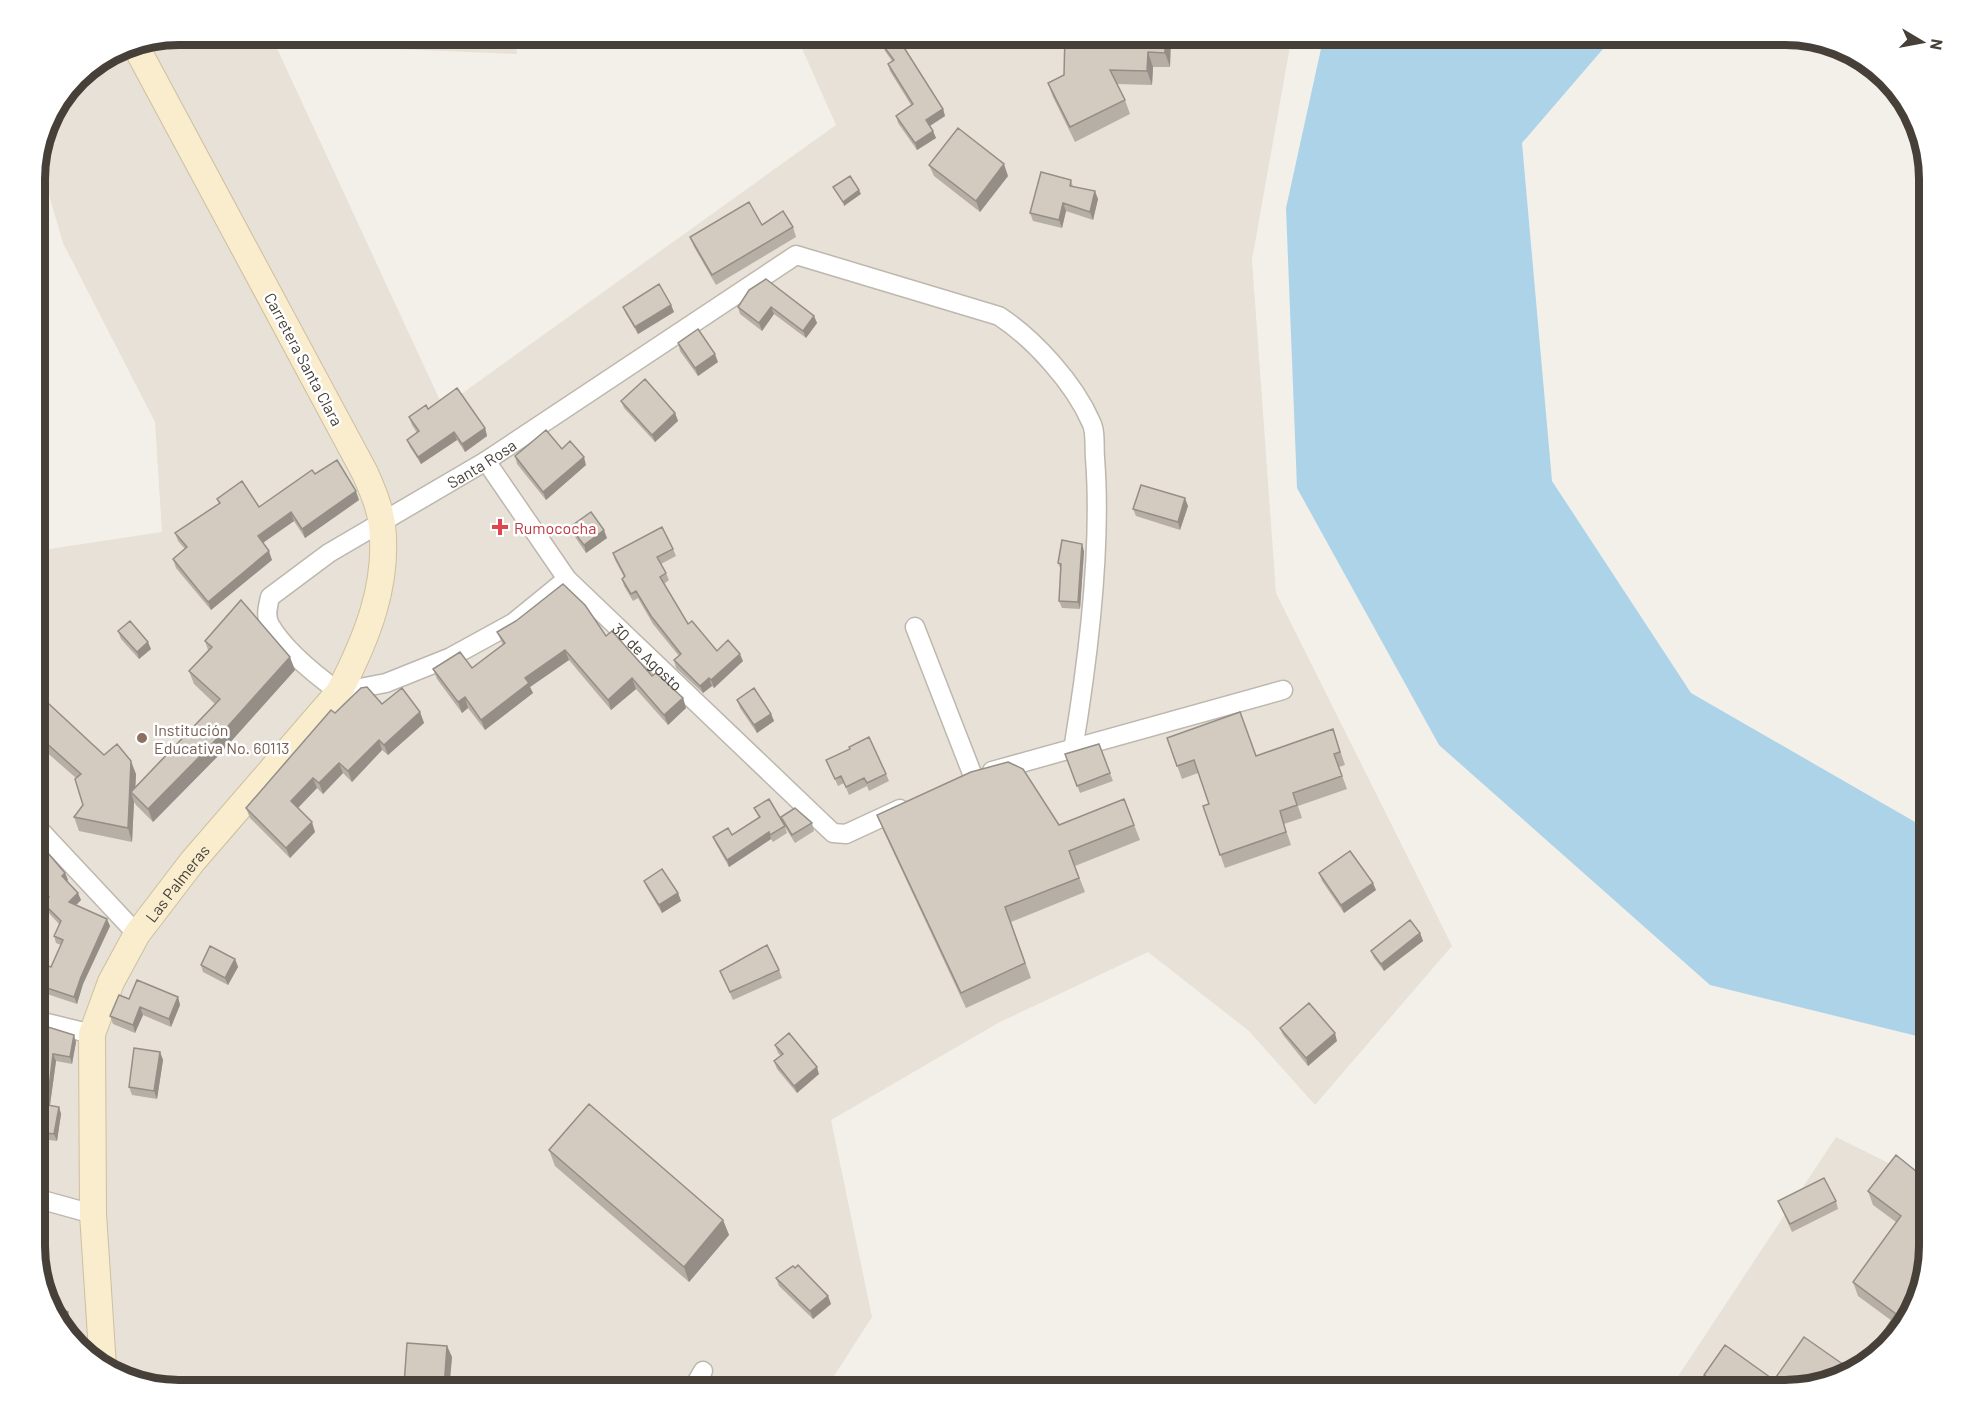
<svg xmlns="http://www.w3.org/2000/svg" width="1964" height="1425" viewBox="0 0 1964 1425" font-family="Barlow,sans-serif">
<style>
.residential{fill:#e7e1d8}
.water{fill:#add3e9}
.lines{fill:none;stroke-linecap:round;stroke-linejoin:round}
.street-casing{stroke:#beb7ad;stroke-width:21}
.secondary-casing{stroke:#cebf9e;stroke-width:28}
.street{stroke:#fff;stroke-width:18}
.secondary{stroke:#f9edce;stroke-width:26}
.wall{fill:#b6afa5}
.shaded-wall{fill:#948e86}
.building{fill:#d4cbc0;stroke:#948e86;stroke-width:1.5}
.health-dot{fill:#e0444e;stroke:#fff;stroke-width:2}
.education-dot{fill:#8d6e63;stroke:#fff;stroke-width:2}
.labels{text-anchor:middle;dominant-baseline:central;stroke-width:5;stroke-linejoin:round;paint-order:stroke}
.street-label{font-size:16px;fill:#464039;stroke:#fff}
.health-label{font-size:16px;fill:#be3a42;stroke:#fff;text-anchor:start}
.education-label{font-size:16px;fill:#785e54;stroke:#fff;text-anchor:start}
.rim{fill:none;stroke:#464039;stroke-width:8}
</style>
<rect width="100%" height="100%" fill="#f3f0ea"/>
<path class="residential" d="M179,35H514L517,54L275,44L443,407L836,125L796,35H1292L1252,260L1276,593L1452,946L1315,1105L1249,1031L1148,952L998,1023L831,1120L872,1317L825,1390H178L133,1383L91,1361L50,1311L35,1256V549L36,551L162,532L155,422L63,243L38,157L50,114L83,70L124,45Z
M1836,1137L1929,1183L1900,1334L1850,1375L1785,1390H1669Z"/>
<path class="water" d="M1324,35H1615L1522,143L1552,481L1691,693L1929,830V1039L1710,985L1439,745L1297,488L1286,208Z"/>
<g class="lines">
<defs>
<g id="street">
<path id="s1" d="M486,461L567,579L833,833L846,834L900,809"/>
<path id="s2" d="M567,579L513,623L451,657L386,683L339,692C317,676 284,649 270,625C265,616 268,606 270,597L329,553L486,461L796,255L999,316C1034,339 1074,383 1091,422C1096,431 1094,447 1095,458C1102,549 1088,660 1073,750"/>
<path d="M915,627L973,776"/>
<path d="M992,771L1283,690"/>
<path d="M35,825L137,934"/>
<path d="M35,1020L92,1034"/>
<path d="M35,1198L93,1214"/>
<path d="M692,1390L703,1371"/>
</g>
<g id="secondary">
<path id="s3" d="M103,1367L93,1214L92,1034L111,982L137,934L192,862L339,692C366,640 389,585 382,525C380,507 372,489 365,473L134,43"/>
</g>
</defs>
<use href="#street" class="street-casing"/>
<use href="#secondary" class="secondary-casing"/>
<use href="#street" class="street"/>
<use href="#secondary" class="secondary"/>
</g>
<path class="wall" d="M937,34H968L946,48Z
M1171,34L1170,67H1153L1152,85L1117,84L1125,100L1130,114L1075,142L1053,97L1048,83Z
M882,44L943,109L945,116L930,126L936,138L917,150L898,123L896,116L911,105L890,71L888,64L892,61L885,51Z
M929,165L1008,176L980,212L934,176Z
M1071,180L1073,187L1098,199L1093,220L1066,211L1062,228L1033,221L1030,213Z
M762,225L793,227L796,237L716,285L694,247L690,237Z
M749,290L814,316L817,323L806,338L774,314L762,331L740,314L738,307Z
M671,305L674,312L638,334L626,314L623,307Z
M678,343L718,362L698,376L680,351Z
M621,401L675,413L678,421L655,442L624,408Z
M428,409L485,428L487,436L465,452L457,440L421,464L410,447L407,440L417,433L412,425L409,417Z
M562,449L586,465L546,500L517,464L515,456Z
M315,474L359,500L305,538L294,521L263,543L272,560L211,610L176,568L173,559L185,549L178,541L175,533L219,504L217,499L259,507Z
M1188,506L1180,530L1136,516L1133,509Z
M570,527L607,538L586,553L573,534Z
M673,549L676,556L661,564L666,573L669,580L664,584L688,624L717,651L743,661L714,688L712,686L703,693L676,668L674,660L679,656L653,624L638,598L633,601L624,586L622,579L624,577L615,560L613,553Z
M1084,551L1080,609L1062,608L1059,601L1061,570L1058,563Z
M118,631L151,649L139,659L121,639Z
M497,632L606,636L652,676L683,698L686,708L668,725L636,689L611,710L569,660L530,687L533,693L485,730L468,708L462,713L437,679L433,669L472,668L503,645Z
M205,641L295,670L217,757L153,822L136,805L134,802L132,842L79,831L74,817L83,805L76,778L35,742V691L104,755L136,774L135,787L215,704L194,684L189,671L208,650Z
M737,700L771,714L774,721L757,733L740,708Z
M382,704L420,712L424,723L388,755L382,750L352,782L343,773L323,794L317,788L298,808L315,832L290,858L250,818L246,808L335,713Z
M1333,729L1345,765L1339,767L1347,789L1298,806L1302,818L1284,824L1291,845L1225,868L1203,806L1209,804L1198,773L1182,779L1167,738L1256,756Z
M1099,744L1113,781L1080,793L1065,754Z
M826,760L886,774L889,781L869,791L867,786L849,795L844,783L838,786Z
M1124,799L1140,840L1075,866L1085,892L1011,922L1031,978L966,1008L883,830L877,815L1059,825Z
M754,808L783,823L781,817L812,823L814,831L795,843L785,827L787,833L773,842L771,839L729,867L716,844L713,837L732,835L759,818Z
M35,838L65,873L68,880L67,881L81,900L76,905L110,926L83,984L77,1004L35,990V967L45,970L51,967L61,945L56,943L54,936L59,924L46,910L43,903L48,899L35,884Z
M1319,873L1376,890L1344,913L1322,881Z
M644,881L678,893L681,901L662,913L647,888Z
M1420,933L1423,941L1384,971L1374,958L1371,951Z
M235,959L238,967L228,985L203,972L201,965Z
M779,970L782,978L733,1000L720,971Z
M178,997L180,1005L171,1027L143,1015L135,1033L113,1024L110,1016L129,999Z
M35,1023L76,1042L72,1064L56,1061L50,1105L59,1107L61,1114L57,1141L41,1139L39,1132L42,1115L35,1113Z
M1280,1028L1337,1041L1308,1066L1283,1035Z
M775,1045L819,1074L797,1093L777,1069L774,1061L781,1056L778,1053Z
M160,1052L163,1060L157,1099L132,1095L129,1087Z
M549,1150L723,1220L729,1235L689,1282L555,1166Z
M1927,1180L1922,1293L1892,1321L1858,1296L1853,1282L1896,1222L1873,1205L1868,1191Z
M1778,1201H1836L1838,1209L1792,1232Z
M776,1278L828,1296L831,1304L813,1319L779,1286Z
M447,1346L452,1357L449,1390H406L404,1385Z
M1704,1375L1774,1380L1785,1390H1711L1709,1389Z"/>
<path class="shaded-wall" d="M1165,34H1171L1170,67L1165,53Z
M1148,52L1153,67L1152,85L1147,71Z
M943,109L945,116L928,127L926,120Z
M933,131L936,138L917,150L915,143Z
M1004,164L1008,176L980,212L976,201Z
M859,190L861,194L844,206L843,202Z
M1095,191L1098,199L1093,220L1090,212Z
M1063,203L1066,211L1062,228L1059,220Z
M671,305L674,312L638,334L635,327Z
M771,307L774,314L762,331L759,323Z
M814,316L817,323L806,338L803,331Z
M715,354L718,362L698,376L695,368Z
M675,413L678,421L655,442L652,435Z
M485,428L487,436L465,452L462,444Z
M454,432L457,440L421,464L418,457Z
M584,457L586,465L546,500L543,492Z
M356,491L359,500L305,538L302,529Z
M1185,498L1188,506L1180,530L1178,522Z
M291,512L294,521L261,544L258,536Z
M604,530L607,538L586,553L584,545Z
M1082,544L1084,551L1080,609L1078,602Z
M269,551L272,560L211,610L208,602Z
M148,642L151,649L139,659L137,652Z
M565,650L569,660L530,687L533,693L485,730L481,720L525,678Z
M740,654L743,661L714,688L711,680Z
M290,657L295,670L217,757L153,822L148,809Z
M632,678L636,689L611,710L608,700Z
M709,678L712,686L703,693L700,686Z
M465,697L468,708L462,713L458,702Z
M683,698L686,708L668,725L664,715Z
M420,712L424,723L388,755L384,745Z
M771,714L774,721L757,733L754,725Z
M379,740L382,750L352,782L348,771Z
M131,761L136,774L135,796L131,792L134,802L132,842L128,828Z
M339,763L343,773L323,794L319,783Z
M313,778L317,788L294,812L291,801Z
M312,822L315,832L290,858L286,848Z
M769,832L771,839L729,867L727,860Z
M65,873L68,880L64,883L62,876Z
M1373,883L1376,890L1344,913L1341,905Z
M78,893L81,900L72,909L69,902Z
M678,893L681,901L662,913L659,905Z
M107,919L110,926L83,984L77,1004L74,997L81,977Z
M1420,933L1423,941L1384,971L1381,964Z
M235,959L238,967L228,985L225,978Z
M178,997L180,1005L171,1027L169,1019Z
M140,1007L143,1015L135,1033L133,1025Z
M1335,1033L1337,1041L1308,1066L1306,1058Z
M74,1035L76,1042L72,1064L70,1057Z
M160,1052L163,1060L157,1099L154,1091Z
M53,1054L56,1061L49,1112L47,1105Z
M817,1067L819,1074L797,1093L794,1086Z
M59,1107L61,1114L57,1141L54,1134Z
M723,1220L729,1235L689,1282L684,1267Z
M828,1296L831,1304L813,1319L810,1311Z
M68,1312L71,1322L67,1332L62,1326Z
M447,1346L452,1357L449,1390H445L444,1388Z
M1740,1383L1743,1390H1735Z"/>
<path class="building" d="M1065,34H1165V53L1148,52L1147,71L1110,70L1125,100L1070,127L1048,83L1064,75Z
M896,35L943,109L926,120L933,131L915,143L896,116L913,104L888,64L894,60L882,44Z
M958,128L1004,164L976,201L929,165Z
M1041,172L1071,180L1070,186L1095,191L1090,212L1063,203L1059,220L1030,213Z
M850,176L859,190L843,202L833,187Z
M749,202L762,225L783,211L793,227L712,275L690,237Z
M766,279L814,316L803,331L771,307L759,323L738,307L749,290Z
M659,284L671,305L635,327L623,307Z
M698,329L715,354L695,368L678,343Z
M645,379L675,413L652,435L621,401Z
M457,388L485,428L462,444L454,432L418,457L407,440L419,431L409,417L426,405L428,409Z
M546,430L562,449L570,441L584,457L543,492L515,456Z
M337,460L356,491L302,529L291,512L258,536L269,551L208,602L173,559L187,547L175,533L220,503L217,499L242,481L259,507L312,470L315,474Z
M1141,485L1185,498L1178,522L1133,509Z
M591,512L604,530L584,545L570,527Z
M662,527L673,549L657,557L666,573L660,577L688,624L692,621L717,651L728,640L740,654L711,680L709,678L700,686L674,660L681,654L651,616L636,591L631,594L622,579L625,576L613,553Z
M1062,540L1082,544L1078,602L1059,601L1061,564L1058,563Z
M563,584L585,605L606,636L612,631L652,676L656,673L683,698L664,715L632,678L608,700L565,650L525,678L529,683L481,720L465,697L458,702L433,669L460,652L472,668L505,643L497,632L516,621Z
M241,600L290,657L212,744L148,809L131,792L220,699L189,671L212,647L205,641Z
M130,621L148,642L137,652L118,631Z
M367,687L382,704L402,688L420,712L384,745L379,740L348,771L339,763L319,783L313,778L291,801L312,822L286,848L246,808L331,710L335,713L361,688Z
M754,688L771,714L754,725L737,700Z
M35,691L104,755L117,744L131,761L128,828L74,817L83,805L75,779L81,774L35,733Z
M1240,712L1256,756L1333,729L1340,752L1334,754L1342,776L1293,793L1297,805L1280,811L1286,832L1220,855L1203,806L1209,804L1194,760L1177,766L1167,738Z
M869,737L886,774L867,783L864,778L846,787L841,776L835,779L826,760L850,749L849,747Z
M1099,744L1110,773L1077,786L1065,754Z
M1008,762L1023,769L1059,825L1124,799L1134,825L1069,851L1079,878L1005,907L1025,963L961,993L877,815L971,772Z
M769,799L785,826L770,835L769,832L727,860L713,837L728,828L732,835L760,817L754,808Z
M795,808L812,823L792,835L781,817Z
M35,838L65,873L62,876L78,893L69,902L107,919L81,977L74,997L35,984V967L45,970L46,965L51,967L63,940L54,936L61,921L43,903L49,897L35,880Z
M1350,851L1373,883L1341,905L1319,873Z
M662,869L678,893L659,905L644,881Z
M1410,920L1420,933L1381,964L1371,951Z
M767,945L779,970L730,992L720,971Z
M210,946L235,959L225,978L201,965Z
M137,980L178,997L169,1019L140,1007L133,1025L110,1016L119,995L129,999Z
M1309,1003L1335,1033L1306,1058L1280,1028Z
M35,1023L74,1035L70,1057L53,1054L47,1105L59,1107L54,1134L39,1132L43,1108L35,1107Z
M789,1033L817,1067L794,1086L774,1061L783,1054L775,1045Z
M134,1048L160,1052L154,1091L129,1087Z
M589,1104L723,1220L684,1267L549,1150Z
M1896,1155L1927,1180L1929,1176V1247L1925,1275L1922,1279L1924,1280L1922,1293L1900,1334L1859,1367L1896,1314L1853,1282L1901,1216L1868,1191Z
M1824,1178L1836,1201L1790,1224L1778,1201Z
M798,1265L828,1296L810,1311L776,1278L793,1266L795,1268Z
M48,1304L68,1312L62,1326L50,1310Z
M1804,1337L1854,1372L1850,1376L1785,1390H1752L1740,1383L1735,1390H1726L1704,1375L1725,1345L1774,1380Z
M407,1343L447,1346L444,1388L404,1385Z"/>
<path class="health-dot" d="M497 518h6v6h6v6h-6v6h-6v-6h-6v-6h6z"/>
<circle class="education-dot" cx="142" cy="738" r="6"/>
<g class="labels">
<g class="street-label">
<text transform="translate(304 359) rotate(62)">Carretera Santa Clara</text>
<text stroke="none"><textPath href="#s2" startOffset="634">Santa Rosa</textPath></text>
<text stroke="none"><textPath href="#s1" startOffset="255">30 de Agosto</textPath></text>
<text stroke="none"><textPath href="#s3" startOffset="508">Las Palmeras</textPath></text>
</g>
<g class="health-label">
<text x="514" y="527">Rumococha</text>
</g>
<g class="education-label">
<text x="154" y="729">Institución<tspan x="154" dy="18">Educativa No. 60113</tspan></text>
</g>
</g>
<path d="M0 0H1964V1425H0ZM179 45H1785A134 134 0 0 1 1919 179V1246A134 134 0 0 1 1785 1380H179A134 134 0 0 1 45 1246V179A134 134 0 0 1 179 45Z" fill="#fff" fill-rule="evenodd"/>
<path class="rim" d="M179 45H1785A134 134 0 0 1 1919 179V1246A134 134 0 0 1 1785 1380H179A134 134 0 0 1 45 1246V179A134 134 0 0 1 179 45Z"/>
<g transform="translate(1922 42) rotate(100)" stroke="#ffffff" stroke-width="4.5" paint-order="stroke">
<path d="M0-4.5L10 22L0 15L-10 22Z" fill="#464039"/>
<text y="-9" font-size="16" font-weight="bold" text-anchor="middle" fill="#464039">N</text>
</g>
</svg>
